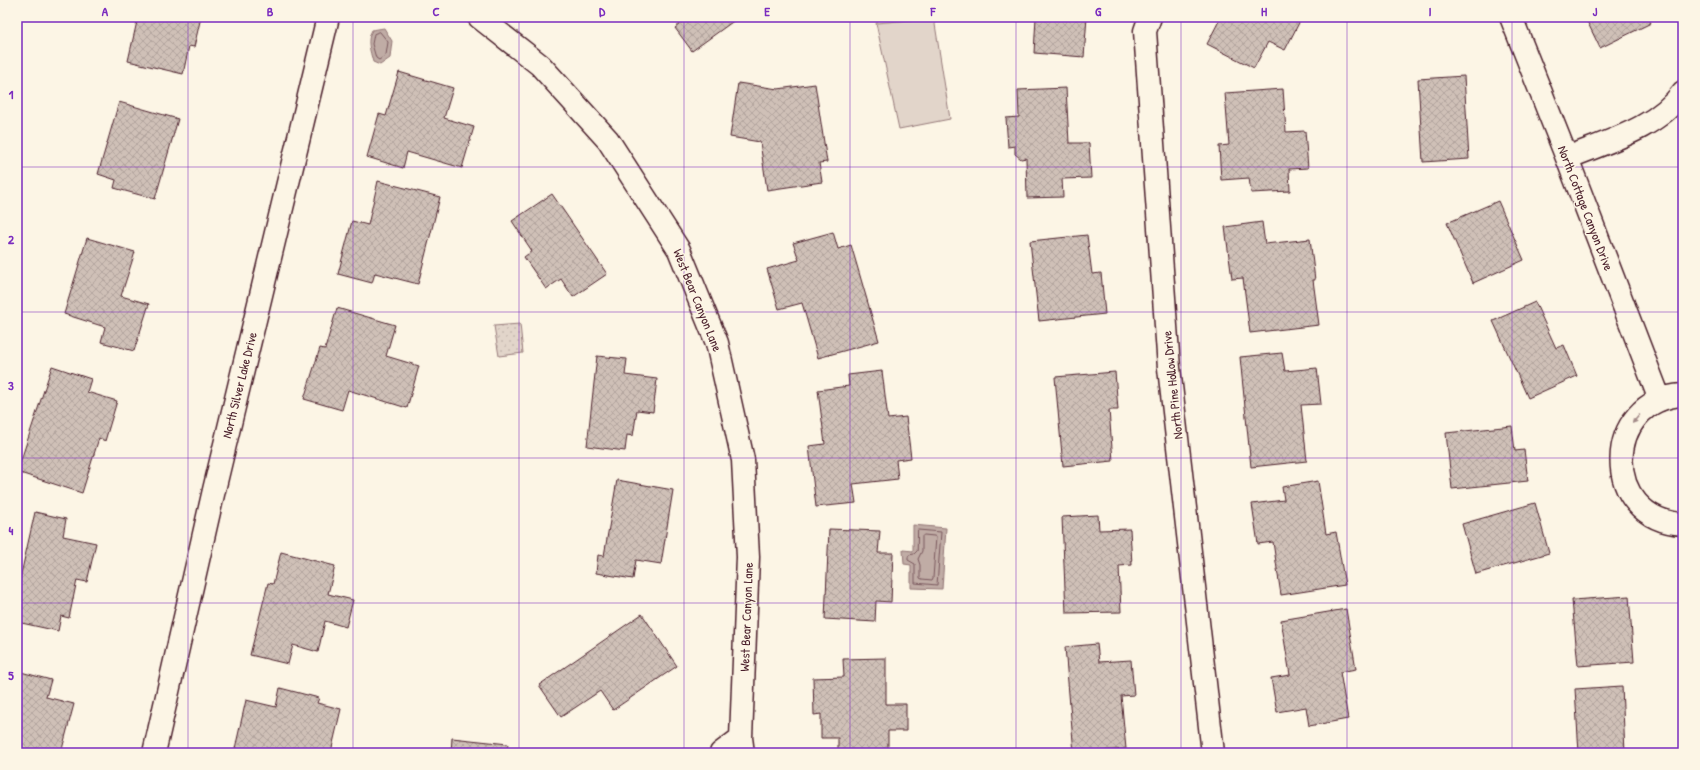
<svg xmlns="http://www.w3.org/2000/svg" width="1700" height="770" viewBox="0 0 1700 770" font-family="'Patrick Hand',sans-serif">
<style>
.park{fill:#e2d5ca;stroke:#967a7a}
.garden{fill:url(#garden-dots);stroke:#967a7a}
.water{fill:#c0aca5;stroke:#917474}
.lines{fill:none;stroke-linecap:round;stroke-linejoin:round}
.shore{stroke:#79575c;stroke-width:1}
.building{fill:url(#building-cross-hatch);stroke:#4a1f2b}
.minor-casing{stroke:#4a1f2b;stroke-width:25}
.minor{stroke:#fcf5e5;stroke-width:22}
.oneway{fill:#a38a88}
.grid{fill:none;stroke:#7b2cbf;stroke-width:1;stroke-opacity:0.55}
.labels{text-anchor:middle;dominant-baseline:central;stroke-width:3;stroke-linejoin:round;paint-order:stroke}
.street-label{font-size:13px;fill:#4a1f2b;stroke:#fcf5e5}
.neatline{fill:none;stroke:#7b2cbf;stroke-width:1.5}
.grid-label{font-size:13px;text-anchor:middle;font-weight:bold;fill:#7b2cbf}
</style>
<defs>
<pattern id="garden-dots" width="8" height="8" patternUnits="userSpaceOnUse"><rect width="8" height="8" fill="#e2d5ca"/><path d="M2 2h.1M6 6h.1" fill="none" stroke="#c3b6ae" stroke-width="1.8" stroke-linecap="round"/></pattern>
<pattern id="building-cross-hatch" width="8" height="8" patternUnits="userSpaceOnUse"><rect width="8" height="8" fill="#cfc0b7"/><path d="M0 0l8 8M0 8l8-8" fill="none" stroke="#b3a59e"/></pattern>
</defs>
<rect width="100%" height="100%" fill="#fcf5e5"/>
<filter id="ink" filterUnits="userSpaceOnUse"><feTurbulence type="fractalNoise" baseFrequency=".025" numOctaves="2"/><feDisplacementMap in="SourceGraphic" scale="8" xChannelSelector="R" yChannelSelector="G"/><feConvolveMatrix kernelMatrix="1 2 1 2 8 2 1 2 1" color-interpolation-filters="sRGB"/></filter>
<g filter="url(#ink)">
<path class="park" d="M934,18L950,119L899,129L876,23Z"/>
<path class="garden" d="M520,324L523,353L499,356L494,326Z"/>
<path class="water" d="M384,28L392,41L390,58L380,65L373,62C370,50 366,41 372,30Z
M913,525L946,528L942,589L911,588V565L904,564L903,550L913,551Z"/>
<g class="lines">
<path class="shore" d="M380,32L388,42L386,55L379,60L376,58L372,44L374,34Z
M918,530L941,532L937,585L915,583V564L908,560V557L909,555L914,554L917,551Z
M924,535L934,536L936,537L933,578L932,580L922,579L920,578V565L918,559L922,551V537Z"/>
</g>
<path class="building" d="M138,17H201L194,47L189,46L183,74L128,61Z
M684,17H739L692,51L675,28L686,19Z
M1036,17H1087L1084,57L1034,53Z
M1221,17H1302L1285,50L1268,42L1254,68L1207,44Z
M1585,17H1648L1651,23L1600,48Z
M399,72L453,88L444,118L474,127L462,168L407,152L403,168L367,157L379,114L386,116Z
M1464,76L1469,159L1423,162L1418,79Z
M738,83L778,89L815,84L827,162L819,163L822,182L767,190L760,142L730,137Z
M1066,88L1069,143H1089L1091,178L1062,179L1063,197L1027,198L1026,158L1021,159L1015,154V146L1008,147L1006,118L1019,117L1018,90Z
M1283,89L1286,132L1305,131L1308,168L1289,169L1290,191L1251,193L1249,178L1221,180L1219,146L1229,145L1225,93Z
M119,102L178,119L155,199L114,188L116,180L98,174Z
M378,181L440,197L418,284L375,273L372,283L338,274L352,221L368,225Z
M552,194L607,274L573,297L561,279L546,289L524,257L532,251L512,221Z
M1498,201L1524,260L1473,283L1447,223Z
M1262,222L1265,244L1310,239L1315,280H1313L1319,325L1250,333L1243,278L1232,279L1225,227Z
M833,232L838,249L851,245L879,341L818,358L802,303L779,309L767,269L799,260L793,243Z
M1087,235L1092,274L1101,273L1105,314L1039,321L1030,241Z
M87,238L135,252L121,296L149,304L134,351L101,342L105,327L64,314Z
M1535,302L1556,348L1564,345L1577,376L1528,398L1493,321Z
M337,308L395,325L386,356L419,366L407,408L348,390L342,410L304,399L320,348L325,349Z
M1282,353L1285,371L1317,368L1321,404L1301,405L1307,461L1251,467L1240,357Z
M597,356L627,359L625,375L657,379L653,412L637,410L633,436L627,435L625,451L587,446Z
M52,366L91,379L87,392L117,401L105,441L99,438L82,493L17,472Z
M882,371L888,419L906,417L911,458L896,460L898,479L853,484L856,503L816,507L809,446L825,444L818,390L849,386L848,375Z
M1115,372L1118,410H1109L1113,461L1063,466L1055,377Z
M1512,426L1515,451L1524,450L1528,481L1452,489L1446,433Z
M617,480L673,490L661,564L636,560L633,579L596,573L598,555L604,556Z
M1318,481L1326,534L1336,532L1345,585L1281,595L1273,542L1258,544L1252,504L1284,500L1282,487Z
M1535,503L1549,553L1476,574L1462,524Z
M35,512L66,519L63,536L96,543L87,582L77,580L69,618L61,616L58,631L17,622V592Z
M1098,515L1099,530L1130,529L1132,565L1119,566L1121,612L1066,613L1062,517Z
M829,529L880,531L878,553H893L891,602L876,601L875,622L825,619Z
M281,552L335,566L328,594L353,600L346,627L325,621L318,652L293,645L288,664L250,655L268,583L273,584Z
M1629,596L1634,662L1578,666L1572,600Z
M1346,609L1356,669L1340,672L1348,719L1309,726L1306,707L1277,712L1271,678L1290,675L1281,620Z
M642,614L677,666L613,710L600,691L561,717L539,685Z
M1097,644L1099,662L1131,660L1134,695L1121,696L1126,749L1074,753L1065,647Z
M886,658V704H906V731H888V753H838V738H821V714L814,715L813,678L844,677L843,659Z
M17,671L51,680L46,697L74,704L61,753H17Z
M1622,686L1625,753H1579L1575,689Z
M280,688L319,698L317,703L341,709L331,752L334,753H234L246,700L276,707Z
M452,738L508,744L507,753H451Z"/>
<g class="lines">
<defs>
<path id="minor" d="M479,17L540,65L608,140L679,250L717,343L743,460L748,557L741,738L743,753
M1150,17L1145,31L1169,368L1213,753
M1511,17L1567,158L1660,400
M1567,158C1608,141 1656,129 1683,92
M1683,395C1602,399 1600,520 1683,524
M154,753L214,490L328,17
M721,753L741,738"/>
</defs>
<use href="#minor" class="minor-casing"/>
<use href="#minor" class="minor"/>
</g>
<defs><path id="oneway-solid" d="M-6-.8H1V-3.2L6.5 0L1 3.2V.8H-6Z"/></defs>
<use class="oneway" href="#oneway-solid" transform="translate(1636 419) rotate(130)"/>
</g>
<path class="grid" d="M188,17V753M353,17V753M519,17V753M684,17V753M850,17V753M1016,17V753M1181,17V753M1347,17V753M1512,17V753M17,167H1683M17,312H1683M17,458H1683M17,603H1683"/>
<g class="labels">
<g class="street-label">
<text transform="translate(1586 208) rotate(69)">North Cottage Canyon Drive</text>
<text transform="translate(698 300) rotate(68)">West Bear Canyon Lane</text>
<text transform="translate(239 385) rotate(-76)">North Silver Lake Drive</text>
<text transform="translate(1172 385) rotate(-96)">North Pine Hollow Drive</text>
<text transform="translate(746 617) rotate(-88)">West Bear Canyon Lane</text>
</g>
</g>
<rect width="1700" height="770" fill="none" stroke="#fcf5e5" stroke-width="44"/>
<rect x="22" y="22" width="1656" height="726" class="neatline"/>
<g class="grid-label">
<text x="105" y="16">A</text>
<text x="270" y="16">B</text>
<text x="436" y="16">C</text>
<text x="602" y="16">D</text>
<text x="767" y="16">E</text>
<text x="933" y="16">F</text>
<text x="1098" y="16">G</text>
<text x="1264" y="16">H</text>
<text x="1430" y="16">I</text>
<text x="1595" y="16">J</text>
<text x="11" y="99">1</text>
<text x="11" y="244">2</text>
<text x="11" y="390">3</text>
<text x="11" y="535">4</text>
<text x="11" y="680">5</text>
</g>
</svg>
